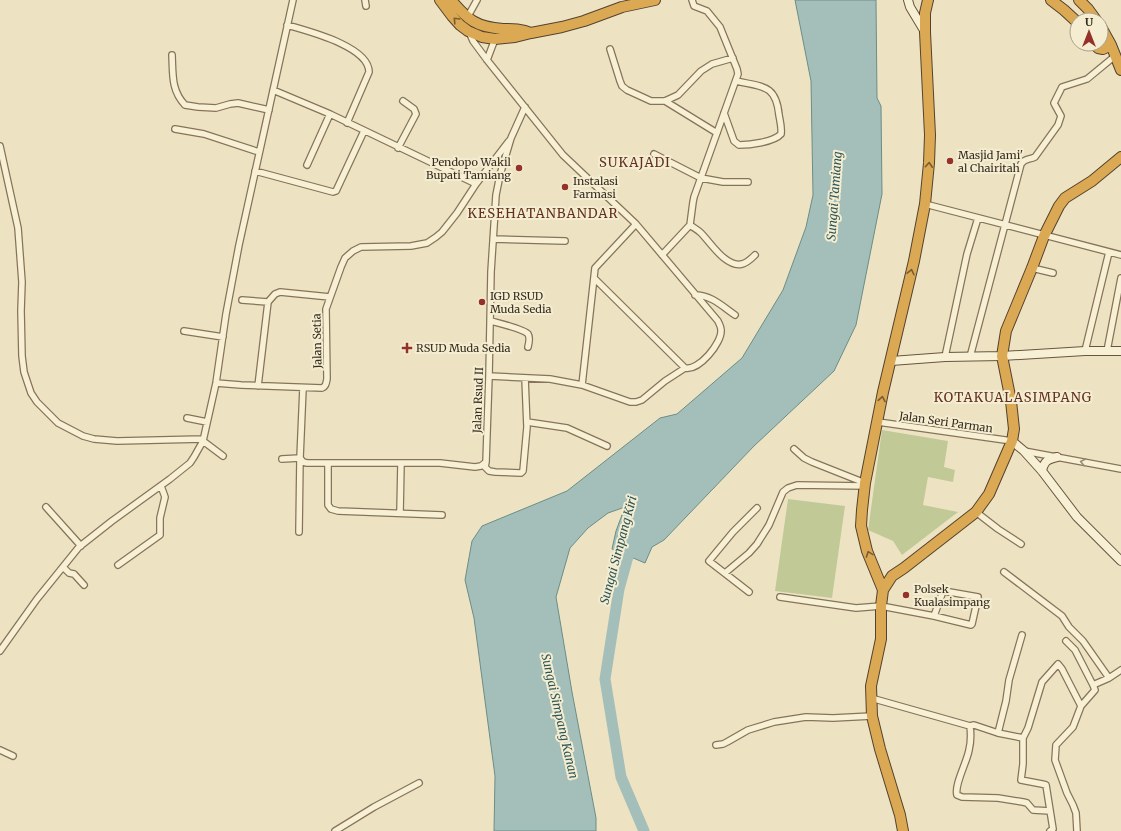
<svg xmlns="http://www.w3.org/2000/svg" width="1121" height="831" viewBox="0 0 1121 831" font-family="Merriweather,serif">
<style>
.green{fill:#c1ca96}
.water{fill:#a4bfb9;stroke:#6b8d87}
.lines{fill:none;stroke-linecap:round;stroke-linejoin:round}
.river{stroke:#a4bfb9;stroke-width:11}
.street-casing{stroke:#867459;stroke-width:8}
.secondary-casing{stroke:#68553d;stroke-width:10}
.highway-casing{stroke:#54422e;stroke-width:12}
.street{stroke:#f8f0d5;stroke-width:5.5}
.secondary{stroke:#f8f0d5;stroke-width:8}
.highway{stroke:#dba954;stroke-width:10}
.oneway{stroke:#785d33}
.oneway2{stroke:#978e79}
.poi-dot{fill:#94312b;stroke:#f4edd1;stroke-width:1.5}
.labels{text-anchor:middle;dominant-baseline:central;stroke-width:4;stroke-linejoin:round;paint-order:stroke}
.poi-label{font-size:11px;fill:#362b1d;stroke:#f4edd1;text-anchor:start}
.street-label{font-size:11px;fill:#362b1d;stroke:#f4edd1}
.water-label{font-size:12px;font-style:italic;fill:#2d5556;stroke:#f4edd1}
.quarter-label{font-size:13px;letter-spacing:1px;fill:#62311e;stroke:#f4edd1}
</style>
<rect width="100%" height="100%" fill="#ede3c2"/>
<path class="green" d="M882,430L948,441L944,467L955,470L953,482L928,477L923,505L958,512L902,555L893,541L868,530Z
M788,499L845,506L832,598L775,591Z"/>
<path class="water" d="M795,0H876L877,98L881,106L882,194L856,325L834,371L754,446L664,540L652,547L645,563L612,549L616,531L625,507L608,513L588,528L570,548L556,597L572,692L596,818V831H494L495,776L474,618L465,580L472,541L482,526L567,491L660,418L677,414L742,358L783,290L806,227L813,195L811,81Z"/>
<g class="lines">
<path class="river" d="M632,542L619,589L605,679L621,777L644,831"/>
<defs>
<path id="street" d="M365,0L366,6
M467,18L477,0
M287,25C307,31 369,46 369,72L347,123
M469,32L473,41L487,60L563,155L636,224L718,321C719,324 721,326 721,330C722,343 699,371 685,368L665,381L642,400L636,402H630L582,385L550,379L489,376
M610,49L620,81L622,86L627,90L651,101H665L678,95L701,71L712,64L733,58
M172,55C173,74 171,90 185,105L198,107L216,108L230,104L238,103L269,110
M487,60L495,39
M273,90L330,114L476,184
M665,101L717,133
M724,113L734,141L739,145C750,145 774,142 781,134C782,128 780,121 779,115C776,84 762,87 736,81
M175,129L204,134L259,152
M0,146L18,228L22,282L21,311L22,356L24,372L31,393L37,402L58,423L83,436L94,439L117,441L203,439
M398,148L416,114L414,109L403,101
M654,154L701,178L723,182H748
M307,165L330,114
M255,171L333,192L336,191L364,131
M925,204L1121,255
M690,225C694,228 698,230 701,233C711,243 726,268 742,264C747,263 752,258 755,255
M493,239L565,241
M662,255L690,225L693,202L694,197L738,74L737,69L720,27L707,11L694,6L692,0
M1032,268L1053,273
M594,278L685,368
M695,295C711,295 722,306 735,315
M242,300L268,302L275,294L280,292L330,297
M491,321C498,323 524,329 528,334C530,337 529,343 528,347
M184,331L223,337
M1085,351L1109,252
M1107,351L1121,278
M945,357L967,254L978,218
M970,357L1021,164C1025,158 1029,160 1035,157L1058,125L1061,116L1055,105L1054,103L1062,87L1087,79L1115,56
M216,383L241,385L322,388C326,386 326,384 327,379L326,309L341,267L345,258L353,251L361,247L411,246L427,243L436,237L442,232L457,213L476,184L509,141
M582,385L595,268L636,224
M258,386L268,302
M187,418L207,422
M527,422L567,428L607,446
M878,422L1012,441
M203,441L223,456
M794,449L804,458L812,462L865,483
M1024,451L1121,469
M300,458L303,462L307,463H440L475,467L481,466L486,462L489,376L491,272L496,195L500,175L511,138L525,107
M282,459L300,458
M486,462L485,467L489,471L495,472L521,473L523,471L527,427L525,378
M328,463V505L331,509L338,511L442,515
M46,507L81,546
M976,512L998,529L1021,544
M400,513L401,463
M299,532L300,458L303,388
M118,565L160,535V518L165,497L161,486
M63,567L69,573L74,574L84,585
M1004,572L1062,616L1069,627L1083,641L1109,678
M725,573L749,553L757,544L769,525L783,492L788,488L797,485L865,486
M749,592L709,561L733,532L757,508
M780,597L856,608L881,606L934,616L971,625L972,624L978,597L944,591L942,594L934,616
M1066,641L1075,650L1093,685
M0,651L37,599L79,547L112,521L170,479L190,463L194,457L203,441L216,383L226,314L239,245L293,0
M871,698L970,726L974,725L998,733L1023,738L1028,728L1042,682L1058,664L1062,669L1081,706L1095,690L1093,685L1109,678L1121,670
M970,726C971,734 971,742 969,750C967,762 954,785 957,795L962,797L998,798L1023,802L1027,803L1033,810L1050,811
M998,733L1006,701L1009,680L1022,635
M1023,738V764L1021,780L1042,784L1046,785L1053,829L1050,831
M716,745L723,744L727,742L748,730L774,722L806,717L833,718L872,716
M0,750L13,756
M335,831L374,807L419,783
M1077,831L1076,813L1073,805L1067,793L1055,760L1056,745L1073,727L1081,706"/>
<path id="secondary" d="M908,0L910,7L925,32
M891,361L945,357L1002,356L1085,351H1121
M1012,441L1024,451L1042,471L1077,517L1121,561
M1042,471C1044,461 1048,459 1057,457"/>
<path id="highway" d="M440,0L452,16L460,25L468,31L482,37L495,39L515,37L531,33L562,27L584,21L622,7L655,0
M451,0C468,20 476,27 503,29C513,29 522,29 531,33
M1051,0L1064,10L1077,22
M1079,0L1088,9L1096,20
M1101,27L1111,45L1121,70
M1095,44L1098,48L1103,49L1111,45
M883,590L867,551L861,526L862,510L865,483L883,392L914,261L925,204L929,163L930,135L925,32V13L928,0
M903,831L900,815L880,749L872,716L871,686L881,639V606L883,590L892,576L904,568L976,512L989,494L1012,441L1014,429L1011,401L1002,356L1006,331L1032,268L1044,236L1059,206L1065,198L1092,181L1121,157"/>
</defs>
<use href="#street" class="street-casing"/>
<use href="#secondary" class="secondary-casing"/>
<use href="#highway" class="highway-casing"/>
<use href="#street" class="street"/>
<use href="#secondary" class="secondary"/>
<use href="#highway" class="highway"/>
</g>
<defs><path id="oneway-chevron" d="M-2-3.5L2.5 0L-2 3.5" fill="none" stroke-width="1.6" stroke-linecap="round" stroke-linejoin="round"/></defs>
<g class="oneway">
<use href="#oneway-chevron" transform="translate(456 20) rotate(-134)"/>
<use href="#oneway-chevron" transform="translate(929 165) rotate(-86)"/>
<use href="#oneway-chevron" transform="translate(911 272) rotate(-77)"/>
<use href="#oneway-chevron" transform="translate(882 399) rotate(-80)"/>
<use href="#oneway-chevron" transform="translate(869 554) rotate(-110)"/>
</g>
<use class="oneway2" href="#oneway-chevron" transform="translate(1083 462) rotate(-169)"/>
<g class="poi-dot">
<circle cx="950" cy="161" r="4"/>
<circle cx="519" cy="168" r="4"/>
<circle cx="565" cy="187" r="4"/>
<circle cx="482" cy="302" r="4"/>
<path d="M405 342h4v4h4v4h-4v4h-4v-4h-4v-4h4z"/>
<circle cx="906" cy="595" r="4"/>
</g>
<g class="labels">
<g class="poi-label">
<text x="958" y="155">Masjid Jami'<tspan x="958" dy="13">al Chairitah</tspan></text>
<text x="511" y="162" text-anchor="end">Pendopo Wakil<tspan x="511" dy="13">Bupati Tamiang</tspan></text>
<text x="573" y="181">Instalasi<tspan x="573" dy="13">Farmasi</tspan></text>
<text x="490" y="296">IGD RSUD<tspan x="490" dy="13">Muda Sedia</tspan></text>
<text x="416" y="348">RSUD Muda Sedia</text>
<text x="914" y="589">Polsek<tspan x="914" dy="13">Kualasimpang</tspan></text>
</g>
<g class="street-label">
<text transform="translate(317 341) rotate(-91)">Jalan Setia</text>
<text transform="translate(478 400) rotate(-88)">Jalan Rsud II</text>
<text transform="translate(946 422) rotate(8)">Jalan Seri Parman</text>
</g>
<g class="water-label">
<text transform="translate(834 196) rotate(-86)">Sungai Tamiang</text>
<text transform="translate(618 550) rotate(-75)">Sungai Simpang Kiri</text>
<text transform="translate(560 716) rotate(77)">Sungai Simpang Kanan</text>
</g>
<g class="quarter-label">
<text x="635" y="162">SUKAJADI</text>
<text x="543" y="213">KESEHATANBANDAR</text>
<text x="1013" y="397">KOTAKUALASIMPANG</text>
</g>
</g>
<g transform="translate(1089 32)"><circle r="19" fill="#f4edd1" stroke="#a89f89"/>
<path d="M0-3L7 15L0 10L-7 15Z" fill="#94312b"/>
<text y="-6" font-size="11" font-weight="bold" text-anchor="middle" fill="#362b1d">U</text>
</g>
</svg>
